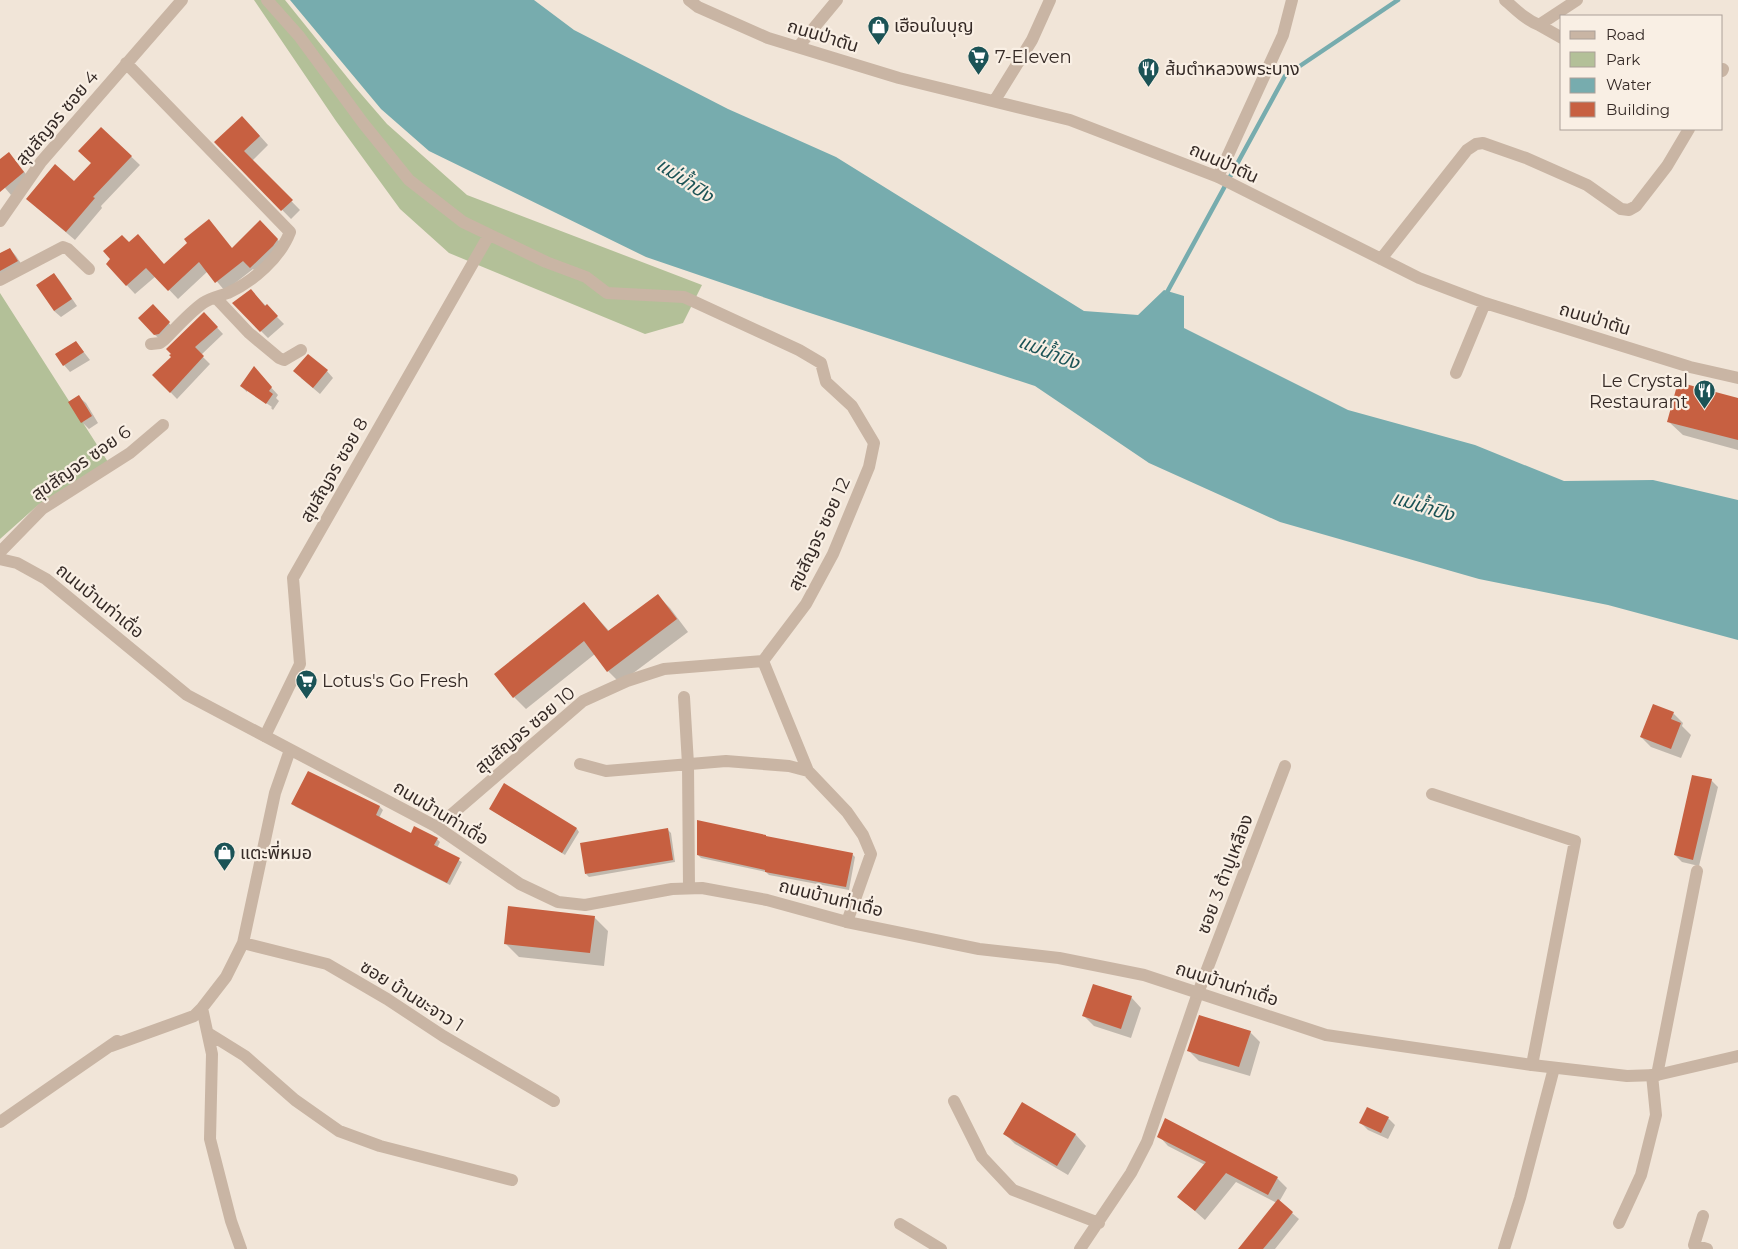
<svg xmlns="http://www.w3.org/2000/svg" width="1738" height="1249" viewBox="0 0 1738 1249" font-family="Montserrat,'Noto Sans Thai',sans-serif">
<style>
.green{fill:#b3c098}
.water{fill:#77acae}
.shadow{fill:#0003}
.lines{fill:none;stroke-linecap:round;stroke-linejoin:round}
.stream{stroke:#77acae;stroke-width:4.5}
.building{fill:#c76041}
.minor{stroke:#c9b5a4;stroke-width:12}
.tertiary{stroke:#c9b5a4;stroke-width:12}
.labels{text-anchor:middle;dominant-baseline:central;stroke-width:4.5;stroke-linejoin:round;paint-order:stroke}
.poi-label{font-size:18px;fill:#352a26;stroke:#f9efe4;text-anchor:start}
.street-label{font-size:18px;fill:#352a26;stroke:#f9efe4}
.water-label{font-size:19px;font-style:italic;fill:#1b5356;stroke:#f9efe4}
</style>
<rect width="100%" height="100%" fill="#f1e5d8"/>
<path class="green" d="M254,0H285L355,87L387,124L467,195L702,285L683,323L645,334L449,253L400,209L336,121Z
M0,293L108,462L37,506L0,539Z"/>
<path class="water" d="M290,0H534L574,30L728,109L836,157L1084,311L1138,315L1164,290L1184,296V328L1348,410L1475,445L1564,481L1653,480L1738,500V640L1608,605L1479,579L1280,522L1149,463L1035,386L807,312L646,257L429,151L381,109Z"/>
<path class="shadow" d="M251,126L268,145L252,161L300,210L291,219L216,142Z
M101,128L140,165L101,206L102,208L75,240L36,207L74,182L92,163Z
M9,153L30,179L11,195L0,182V160Z
M260,222L286,248L260,276L253,269L225,291L208,271L178,299L156,276L135,294L107,264L130,244L165,265L233,249Z
M10,249L16,256L24,268L0,283V255Z
M54,274L60,281L77,306L61,317L54,311Z
M251,291L284,324L268,338L234,304Z
M160,313L175,330L162,341L155,335Z
M211,321L223,334L201,355L210,364L177,399L154,375L173,357L172,354Z
M76,342L90,360L70,372L64,365Z
M327,371L333,378L320,394L301,378Z
M260,375L278,395L276,398L279,401L273,410L271,408L272,407L247,390V392L241,386Z
M79,397L86,403L98,423L89,429L82,422Z
M1738,399V450L1683,435L1669,422Z
M658,596L670,608L688,632L620,683L608,671L595,654L526,709L514,697L584,603L610,632Z
M1673,713L1683,723L1682,726L1691,735L1681,758L1651,747L1641,737Z
M308,772L380,807L383,810L379,818L411,834L437,839L440,842L437,848L462,862L450,885L296,807L293,804Z
M1711,780L1718,787L1699,866L1682,862L1675,855Z
M493,811L577,829L579,832L565,855Z
M668,830L671,833L675,862L589,877L586,874Z
M768,838L852,854L855,857L849,890L769,875L766,872L701,858L698,855Z
M594,917L608,931L604,966L519,957L505,943Z
M1131,997L1141,1008L1131,1038L1094,1026L1084,1016Z
M1250,1032L1260,1042L1250,1076L1199,1061L1188,1050Z
M1023,1104L1076,1135L1086,1146L1068,1175L1015,1144L1005,1134Z
M1388,1118L1395,1125L1388,1139L1368,1130L1361,1123Z
M1159,1136L1277,1178L1287,1188L1279,1202L1299,1219L1275,1249H1240L1277,1203L1236,1182L1205,1220L1179,1197L1205,1165L1168,1146Z"/>
<g class="lines">
<path class="stream" d="M1165,296L1285,76L1398,0"/>
</g>
<path class="building" d="M242,116L260,136L244,151L293,200L281,211L214,142Z
M101,127L132,156L93,197L95,198L66,232L26,199L55,164L74,181L91,163L78,151Z
M9,152L24,172L0,192V159Z
M209,219L232,248L260,220L278,239L273,246L250,268L243,261L215,283L199,262L168,291L146,268L126,286L106,264L110,259L103,251L122,235L129,242L138,234L164,264L187,243L184,239Z
M10,248L18,261L0,271V253Z
M54,273L72,299L54,311L36,285Z
M251,289L265,306L267,304L278,316L260,332L232,303Z
M153,304L170,322L159,334L154,335L138,318Z
M204,312L218,327L195,347L204,356L170,393L152,375L171,357L169,355L171,354L166,349Z
M76,341L84,352L63,366L55,354Z
M308,354L328,370L313,388L293,371Z
M254,366L272,387L269,391L273,394L266,404L240,386Z
M1678,382L1738,398V440L1667,422Z
M79,395L92,416L81,423L68,402Z
M658,594L677,619L607,672L584,641L513,698L494,674L584,602L608,631Z
M1653,704L1674,712L1671,719L1681,723L1671,749L1640,737Z
M308,771L380,806L376,815L411,833L414,826L438,838L434,845L460,858L447,883L291,804Z
M1692,775L1712,779L1693,860L1674,855Z
M504,783L577,828L562,853L489,809Z
M697,820L766,835V836L853,853L846,887L765,872V870L697,855Z
M668,828L673,860L585,874L580,843Z
M508,906L595,916L590,953L504,944Z
M1093,984L1132,996L1121,1029L1082,1016Z
M1199,1015L1251,1031L1239,1067L1187,1051Z
M1022,1102L1076,1134L1057,1166L1003,1134Z
M1367,1107L1389,1117L1381,1133L1359,1123Z
M1165,1118L1278,1177L1268,1195L1226,1173L1195,1211L1177,1197L1206,1162L1157,1137Z
M1278,1199L1293,1212L1274,1236L1263,1249H1238Z"/>
<g class="lines">
<path class="minor" d="M267,0L299,36L363,123L409,180L463,222L546,262L586,277L607,293L684,297L799,350L821,363L826,382L852,406L874,443L869,467L833,554L806,604L763,661L808,771L847,812L863,835L871,854L847,922
M689,0L698,7L768,38L899,78L1070,120L1218,177L1419,278L1485,303L1690,367L1738,378
M1505,0C1516,10 1525,19 1539,25
M1562,38L1539,25L1577,0
M798,47L837,0
M126,63L290,232C280,258 254,281 228,293C220,296 210,298 203,303C189,313 176,328 164,340L160,343L151,344
M1722,71L1723,69
M995,100L1032,40L1050,0
M1218,177L1283,35L1292,0
M0,221L41,162L182,0
M1381,259L1467,150L1476,144L1483,143L1526,158L1587,185L1621,209L1629,210L1636,206L1667,166L1689,129
M0,280L63,247L68,249L89,269
M216,298L249,333L279,358L284,360L301,350
M1456,373L1485,303
M0,552L42,509L130,453L163,425
M684,697L688,764L689,888
M265,736L300,664L293,578L489,235
M580,764L606,771L726,761L789,766L808,771
M1432,794L1575,841L1532,1065
M437,827L583,701L627,681L664,669L763,661
M243,943L327,964L387,999L443,1036L554,1101
M202,1008L212,1054L210,1139L231,1221L241,1249
M208,1033L245,1056L295,1100L339,1131L380,1146L512,1180
M111,1046L194,1016L202,1008L226,977L243,943L275,793L290,750
M1657,1075L1697,871
M954,1101L982,1157L1013,1190L1099,1223
M0,1122L117,1041
M1703,1216L1694,1245L1707,1249
M1619,1223L1641,1175L1656,1115L1652,1075
M900,1224L941,1249
M1080,1249L1131,1173L1147,1142L1198,993L1285,766
M1504,1249L1520,1198L1554,1068"/>
<path class="tertiary" d="M0,559L17,563L46,579L187,695L437,827L520,884L558,902L585,905L672,889L702,888L767,900L847,922L979,949L1059,958L1144,975L1326,1035L1532,1065L1627,1076L1657,1075L1738,1056"/>
</g>
<defs>
<symbol id="shop-pin" viewBox="-11 -11 22 30"><path d="M0 17L-7.5 6A9.5 9.5 0 1 1 7.5 6Z" fill="#1b5356" stroke="#f9efe4"/><path d="M-5-2.5h2.3a2.7 3.5 0 0 1 5.4 0H5L5.5 6h-11ZM-1.5-2.5h3a1.5 2.3 0 0 0-3 0Z" fill="#fff"/></symbol>
<symbol id="supermarket-pin" viewBox="-11 -11 22 30"><path d="M0 17L-7.5 6A9.5 9.5 0 1 1 7.5 6Z" fill="#1b5356" stroke="#f9efe4"/><path d="M-6-5.5h2.5l.6 2H6L4.5 2H-2.5L-4.4-4H-6ZM-1.5 3.2a1.3 1.3 0 1 0 .1 0ZM3 3.2a1.3 1.3 0 1 0 .1 0Z" fill="#fff"/></symbol>
<symbol id="restaurant-pin" viewBox="-11 -11 22 30"><path d="M0 17L-7.5 6A9.5 9.5 0 1 1 7.5 6Z" fill="#1b5356" stroke="#f9efe4"/><path d="M-5-6h1v4h1v-4h1v4h1v-4h1v5L-1.5 .5V6h-2V.5L-5-1ZM5-6V6H3V1.5H1.5Q1.5-4 5-6Z" fill="#fff"/></symbol>
</defs>
<g fill-rule="evenodd">
<use href="#shop-pin" x="866" y="14" width="25" height="34"/>
<use href="#supermarket-pin" x="966" y="44" width="25" height="34"/>
<use href="#restaurant-pin" x="1136" y="56" width="25" height="34"/>
<use href="#restaurant-pin" x="1692" y="378" width="25" height="34"/>
<use href="#supermarket-pin" x="294" y="668" width="25" height="34"/>
<use href="#shop-pin" x="212" y="840" width="25" height="34"/>
</g>
<g class="labels">
<g class="poi-label">
<text x="894" y="26">เฮือนใบบุญ</text>
<text x="995" y="57">7-Eleven</text>
<text x="1165" y="69">ส้มตำหลวงพระบาง</text>
<text x="1688" y="381" text-anchor="end">Le Crystal<tspan x="1688" dy="21">Restaurant</tspan></text>
<text x="322" y="681">Lotus's Go Fresh</text>
<text x="240" y="853">แตะพี่หมอ</text>
</g>
<g class="street-label">
<text transform="translate(823 36) rotate(17)">ถนนป่าตัน</text>
<text transform="translate(57 118) rotate(-50)">สุขสัญจร ซอย 4</text>
<text transform="translate(1224 163) rotate(24)">ถนนป่าตัน</text>
<text transform="translate(1595 319) rotate(17)">ถนนป่าตัน</text>
<text transform="translate(81 463) rotate(-35)">สุขสัญจร ซอย 6</text>
<text transform="translate(334 470) rotate(-60)">สุขสัญจร ซอย 8</text>
<text transform="translate(819 534) rotate(-65)">สุขสัญจร ซอย 12</text>
<text transform="translate(100 601) rotate(39)">ถนนบ้านท่าเดื่อ</text>
<text transform="translate(525 730) rotate(-40)">สุขสัญจร ซอย 10</text>
<text transform="translate(441 813) rotate(31)">ถนนบ้านท่าเดื่อ</text>
<text transform="translate(1225 874) rotate(-69)">ซอย 3 ต้าปูเหลือง</text>
<text transform="translate(831 898) rotate(14)">ถนนบ้านท่าเดื่อ</text>
<text transform="translate(1227 984) rotate(18)">ถนนบ้านท่าเดื่อ</text>
<text transform="translate(412 996) rotate(32)">ซอย บ้านขะจาว 1</text>
</g>
<g class="water-label">
<text transform="translate(685 180) rotate(34)">แม่น้ำปิง</text>
<text transform="translate(1049 352) rotate(22)">แม่น้ำปิง</text>
<text transform="translate(1423 506) rotate(17)">แม่น้ำปิง</text>
</g>
</g>
<rect x="1560" y="15" width="162" height="115" fill="#f9efe4" stroke="#aba098"/>
<rect x="1570" y="31" width="25" height="8" fill="#c9b5a4" stroke="#aba098"/>
<text x="1606" y="40" font-size="15" fill="#352a26">Road</text>
<rect x="1570" y="52" width="25" height="15" fill="#b3c098" stroke="#aba098"/>
<text x="1606" y="65" font-size="15" fill="#352a26">Park</text>
<rect x="1570" y="78" width="25" height="15" fill="#77acae" stroke="#aba098"/>
<text x="1606" y="90" font-size="15" fill="#352a26">Water</text>
<rect x="1570" y="102" width="25" height="15" fill="#c76041" stroke="#aba098"/>
<text x="1606" y="115" font-size="15" fill="#352a26">Building</text>
</svg>
